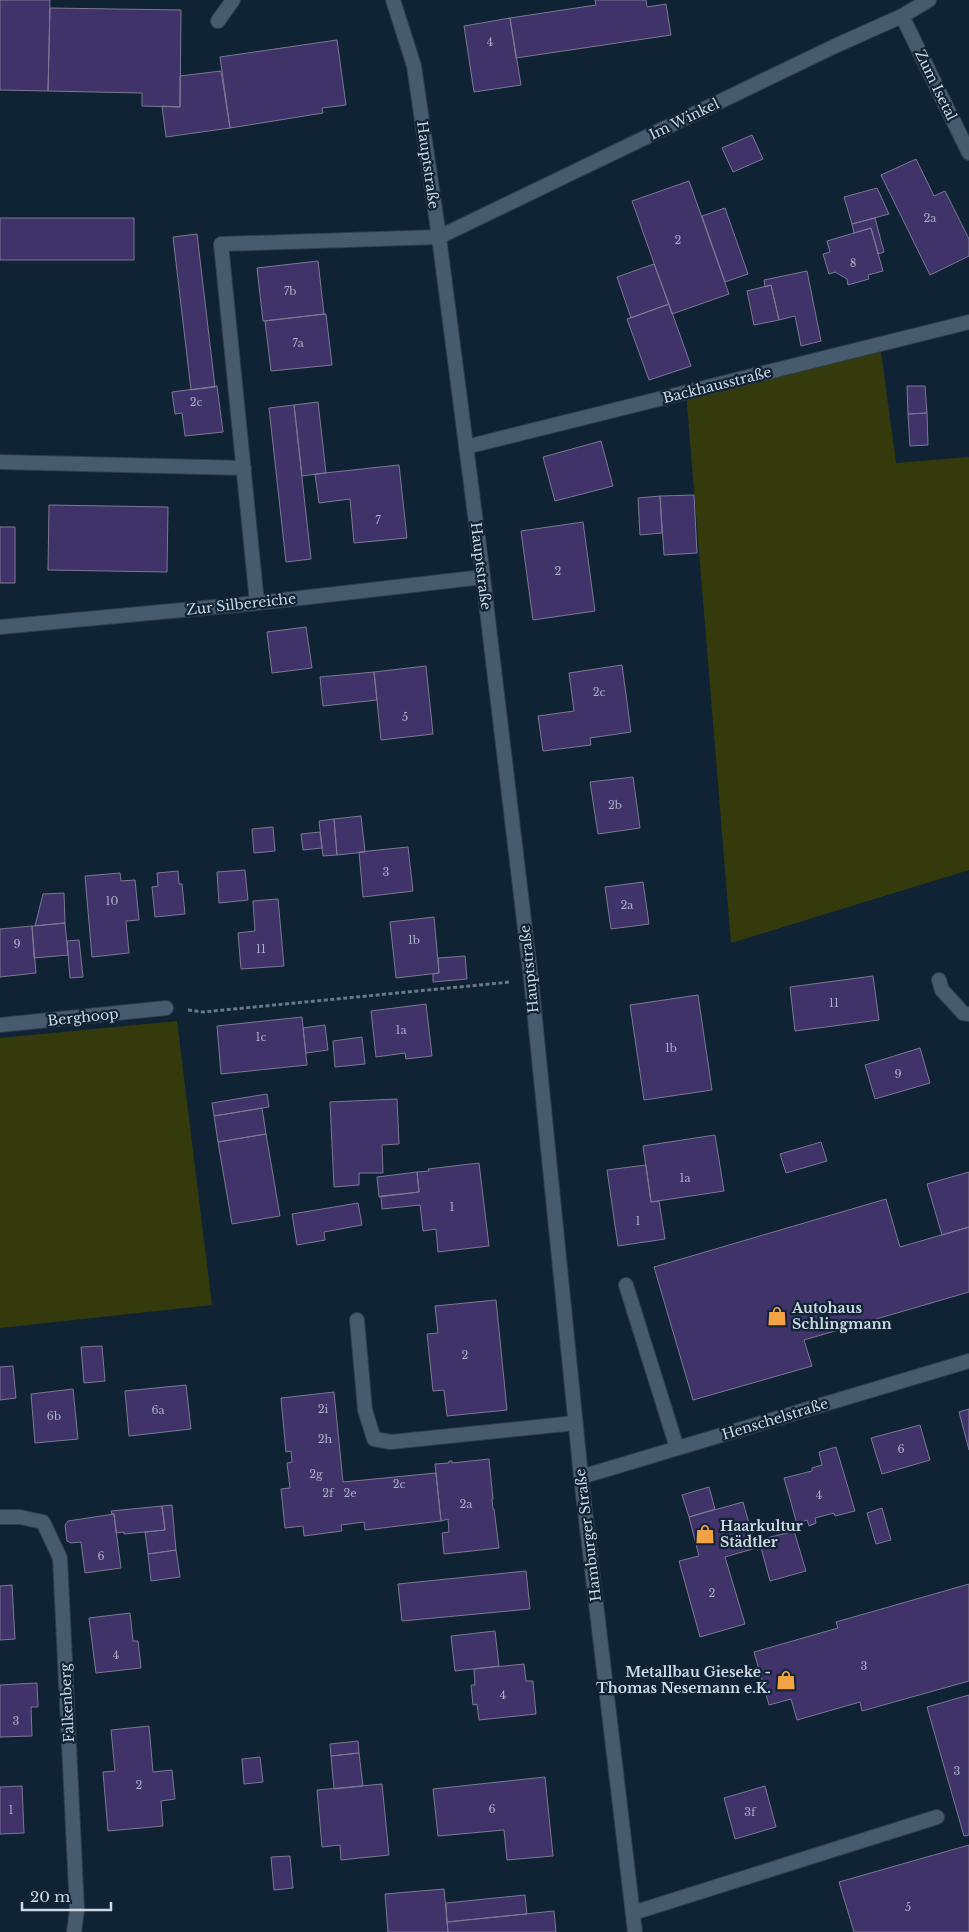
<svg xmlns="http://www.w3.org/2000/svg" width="969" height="1932" viewBox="0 0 969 1932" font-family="'Libre Baskerville',serif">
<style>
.green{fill:#353a0c}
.building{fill:#3f336a;stroke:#7c7893}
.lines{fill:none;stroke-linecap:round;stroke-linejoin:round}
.service-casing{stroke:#313d4b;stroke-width:16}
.minor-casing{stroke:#313d4b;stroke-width:16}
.tertiary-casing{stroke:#313d4b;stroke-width:16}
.path{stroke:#687987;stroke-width:3;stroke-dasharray:4 2.5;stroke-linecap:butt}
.service{stroke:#465c6e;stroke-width:14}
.minor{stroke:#465c6e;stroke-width:14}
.tertiary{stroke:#465c6e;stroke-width:14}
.labels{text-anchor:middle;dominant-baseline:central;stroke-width:4.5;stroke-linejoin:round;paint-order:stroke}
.number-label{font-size:11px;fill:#aab0c6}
.street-label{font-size:14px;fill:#cdd9e4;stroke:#0f2334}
.poi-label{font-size:14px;font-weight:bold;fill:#cdd9e4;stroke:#0f2334;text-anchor:start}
</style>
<rect width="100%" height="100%" fill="#0f2334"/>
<path class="green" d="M880,344L896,463L969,457V870L731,943L686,392Z
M177,1021L212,1305L0,1328V1038Z"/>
<path class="building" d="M0,0H50L48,91L0,90Z
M595,0H646L647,7L666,4L671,35L516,58L510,18L596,5Z
M50,8L181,10L180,107L142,106V93L48,91Z
M510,18L521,85L474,92L464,26Z
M337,40L346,105L322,108L323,113L230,128L220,57Z
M221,71L230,128L166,137L162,106L180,107V76Z
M752,135L763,159L733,172L722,148Z
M916,159L934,196L945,191L969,239V256L930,275L881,175Z
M689,181L729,294L672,314L632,201Z
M877,188L889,214L852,224L844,197Z
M725,208L748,274L725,282L702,216Z
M0,218H134V260H0Z
M875,218L884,252L878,254L871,228L854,233L852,224Z
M871,228L883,271L868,275L869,279L848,285L847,279L835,272L829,274L823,254L830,252L827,241Z
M197,234L215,387L191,390L173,237Z
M318,261L324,314L263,321L257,268Z
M654,264L669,304L631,318L617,277Z
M807,271L821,341L801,346L795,316L779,320L771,285L765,287L764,280Z
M771,285L779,320L754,325L747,291Z
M669,304L691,366L649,380L627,319Z
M326,314L332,365L271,371L265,321Z
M217,386L223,432L185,436L182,413L175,414L172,392Z
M907,386H925L927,413L908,414Z
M318,402L326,473L302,476L294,405Z
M294,405L311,559L286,562L269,408Z
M927,413L928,445L910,446L908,414Z
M601,441L613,486L555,501L543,457Z
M399,465L407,538L354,543L350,499L319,503L315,474Z
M694,495L697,553L664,555L660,496Z
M660,496L662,533L640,535L638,498Z
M49,505L168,507L167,572L48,570Z
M583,522L595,611L533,620L521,531Z
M0,527H15V583H0Z
M306,627L312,668L272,673L267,632Z
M622,665L631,732L590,738L591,745L543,751L538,716L574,711L569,673Z
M426,666L433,734L381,740L374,672Z
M374,672L377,700L323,706L320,677Z
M633,777L640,828L598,834L590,782Z
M361,816L365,852L337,855L334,819Z
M334,819L337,855L323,856L319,821Z
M273,827L275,851L254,853L252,829Z
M320,832L322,848L303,850L301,834Z
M408,847L413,891L363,897L359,852Z
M245,870L248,900L219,903L217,872Z
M178,871L179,884H182L185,914L155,917L152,887L158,886L157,873Z
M120,873L121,881L135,880L139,920L126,921L129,953L92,957L85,876Z
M643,882L649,924L611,929L605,887Z
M64,893L65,923L35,926L43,894Z
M278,899L284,966L241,969L238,933L255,931L253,901Z
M434,917L439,973L396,978L390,922Z
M65,923L68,955L34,958L32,926Z
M32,926L36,973L0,977V929Z
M79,940L83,977L70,978L67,941Z
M465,956L467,979L433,982V974L439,973L438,958Z
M873,976L879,1020L795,1031L790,987Z
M698,995L712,1090L644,1100L630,1005Z
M426,1004L432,1056L406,1059L405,1053L376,1057L371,1011Z
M302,1017L307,1065L221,1074L217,1026Z
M325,1025L328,1050L306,1053L303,1028Z
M362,1037L365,1064L335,1067L333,1041Z
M920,1048L930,1083L875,1099L865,1065Z
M267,1094L269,1107L214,1116L212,1103Z
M397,1099L399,1144L382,1145L383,1173H359V1185L334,1187L330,1102Z
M262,1108L266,1134L218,1142L214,1116Z
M266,1134L280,1216L232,1224L218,1142Z
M715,1135L724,1191L651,1202L643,1146Z
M821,1142L827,1161L786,1173L780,1154Z
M479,1163L489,1246L438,1252L436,1229L423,1231L420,1205L382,1209L381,1196L419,1192L417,1172L429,1171L428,1169Z
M646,1165L651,1202L659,1201L665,1239L618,1246L607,1170Z
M417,1172L419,1192L379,1197L377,1177Z
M969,1172V1227L942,1235L927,1184Z
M886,1199L900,1247L969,1227V1292L804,1340L812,1366L693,1400L654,1267Z
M358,1203L362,1225L324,1232L325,1240L297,1245L292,1214Z
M496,1300L507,1410L447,1416L444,1390L433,1391L427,1334L438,1333L435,1306Z
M102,1346L105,1381L84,1383L81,1347Z
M13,1366L16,1398L0,1400V1367Z
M186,1385L191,1429L129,1436L125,1391Z
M73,1389L78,1439L35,1443L31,1394Z
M334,1392L343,1482L436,1473L441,1521L365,1530L364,1522L341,1525L342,1531L304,1536L303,1526L285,1528L281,1489L290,1488L287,1463L292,1462L291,1451L286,1452L281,1398Z
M969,1409V1450L959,1412Z
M920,1425L930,1460L882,1474L871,1438Z
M836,1447L855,1511L835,1516L834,1513L815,1518L816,1523L809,1526L807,1520L797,1524L784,1478L812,1471V1468L822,1465L819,1452Z
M489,1459L493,1499H492L493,1509H494L499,1548L444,1554L442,1533L449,1532L448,1519L441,1521L435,1464L449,1463V1461H452V1463Z
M709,1487L715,1509L689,1517L682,1495Z
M743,1502L756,1548L725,1557L745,1624L700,1637L679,1561L699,1556L689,1517Z
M172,1505L176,1550L148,1554L145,1532L165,1530L162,1506Z
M162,1506L165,1530L124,1534V1532L116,1533L114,1514H112L111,1511Z
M882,1508L891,1540L876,1544L867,1513Z
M114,1514L121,1568L85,1573L81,1542L71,1543L67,1541L65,1525L68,1521Z
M794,1531L806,1571L770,1581L759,1540Z
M176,1550L180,1577L151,1581L148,1554Z
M526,1571L530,1609L402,1621L398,1584Z
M969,1584V1681L862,1711L860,1702L797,1720L791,1699L769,1705L754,1652L838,1628L836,1622Z
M12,1585L15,1639L0,1640V1586Z
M130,1613L133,1641H138L141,1668L96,1673L89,1618Z
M495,1631L499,1666L455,1671L451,1636Z
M524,1664L526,1681H533L536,1714L479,1720L477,1704L473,1705L471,1685H475L474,1669Z
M37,1683L38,1707H31L32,1736L0,1737V1685Z
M969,1695V1835L964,1836L927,1707Z
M149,1726L153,1772L172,1770L175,1799L161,1801L163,1826L108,1831L103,1772L115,1771L111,1730Z
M358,1741L359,1753L331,1756L330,1744Z
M359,1753L363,1786L334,1789L331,1756Z
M260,1757L263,1782L244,1784L242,1759Z
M545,1777L553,1856L507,1860L504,1830L438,1836L433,1789Z
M382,1784L389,1855L341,1860L340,1845L322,1847L317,1790Z
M22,1786L24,1833L0,1834V1787Z
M765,1786L776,1827L735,1839L724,1798Z
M969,1845V1932H854L839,1882Z
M290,1856L293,1888L274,1890L271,1857Z
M444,1889L448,1932H388L385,1894Z
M525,1895L527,1914L447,1922L446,1903Z
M554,1911L556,1932H448L447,1922Z"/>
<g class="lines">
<defs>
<path id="service" d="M218,21L233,0
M0,462L244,468
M257,603L221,244L439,237
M626,1285L677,1448
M357,1320L365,1410L374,1439L391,1442L575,1423
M633,1913L937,1817"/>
<path id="minor" d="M902,16L969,153
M439,237L835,46L902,16L929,0
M466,447L969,322
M0,627L257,603L483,577
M939,980L942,990L963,1013L969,1014
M0,1025L166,1008
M581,1477L969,1361
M0,1517H20L43,1522L60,1558L77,1910L74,1932"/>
<path id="tertiary" d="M393,0L414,66L439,237L483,577L531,979L581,1477L635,1932"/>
</defs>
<use href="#service" class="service-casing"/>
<use href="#minor" class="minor-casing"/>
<use href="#tertiary" class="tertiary-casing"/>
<path class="path" d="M188,1010L203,1012L510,982"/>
<use href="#service" class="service"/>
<use href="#minor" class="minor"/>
<use href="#tertiary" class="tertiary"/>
</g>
<defs>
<symbol id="shop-bare" viewBox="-9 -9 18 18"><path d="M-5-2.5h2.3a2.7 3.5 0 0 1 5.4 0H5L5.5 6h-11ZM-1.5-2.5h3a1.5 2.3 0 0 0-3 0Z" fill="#f4a344" stroke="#0f2334" stroke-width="2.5" paint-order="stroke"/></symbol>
</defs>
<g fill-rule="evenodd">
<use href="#shop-bare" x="763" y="1302" width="28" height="28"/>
<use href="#shop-bare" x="691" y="1520" width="28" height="28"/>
<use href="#shop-bare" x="772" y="1666" width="28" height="28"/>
</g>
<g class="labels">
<g class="number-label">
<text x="490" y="42">4</text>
<text x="930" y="218">2a</text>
<text x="678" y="240">2</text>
<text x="853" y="263">8</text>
<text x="290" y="291">7b</text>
<text x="298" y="343">7a</text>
<text x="196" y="402">2c</text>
<text x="378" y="520">7</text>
<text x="558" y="571">2</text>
<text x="599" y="692">2c</text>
<text x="405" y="717">5</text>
<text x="615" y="805">2b</text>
<text x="386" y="872">3</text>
<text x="112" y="901">10</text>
<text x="627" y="905">2a</text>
<text x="414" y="940">1b</text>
<text x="17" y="944">9</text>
<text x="261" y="949">11</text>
<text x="834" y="1003">11</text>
<text x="401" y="1030">1a</text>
<text x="261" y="1037">1c</text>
<text x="671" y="1048">1b</text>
<text x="898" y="1074">9</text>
<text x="685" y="1178">1a</text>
<text x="452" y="1207">1</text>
<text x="638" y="1221">1</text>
<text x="465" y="1355">2</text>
<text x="323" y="1409">2i</text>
<text x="158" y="1410">6a</text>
<text x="54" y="1416">6b</text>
<text x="325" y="1439">2h</text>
<text x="901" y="1449">6</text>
<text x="316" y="1474">2g</text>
<text x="399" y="1484">2c</text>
<text x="328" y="1493">2f</text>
<text x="350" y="1493">2e</text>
<text x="819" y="1495">4</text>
<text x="466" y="1504">2a</text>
<text x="101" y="1556">6</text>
<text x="712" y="1593">2</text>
<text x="116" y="1655">4</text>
<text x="864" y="1666">3</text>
<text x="503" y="1695">4</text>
<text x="16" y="1721">3</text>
<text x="957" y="1771">3</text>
<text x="139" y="1785">2</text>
<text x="492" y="1809">6</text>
<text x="11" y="1810">1</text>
<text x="750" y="1812">3f</text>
<text x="908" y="1907">5</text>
</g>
<g class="street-label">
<text transform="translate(936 85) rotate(64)">Zum Isetal</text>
<text transform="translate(684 119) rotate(-26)">Im Winkel</text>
<text transform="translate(428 165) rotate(82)">Hauptstraße</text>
<text transform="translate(717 385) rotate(-14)">Backhausstraße</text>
<text transform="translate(481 566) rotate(83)">Hauptstraße</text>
<text transform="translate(241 604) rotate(-6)">Zur Silbereiche</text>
<text transform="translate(529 969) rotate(-96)">Hauptstraße</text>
<text transform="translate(83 1017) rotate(-6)">Berghoop</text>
<text transform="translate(775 1419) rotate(-17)">Henschelstraße</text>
<text transform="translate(588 1535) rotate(-97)">Hamburger Straße</text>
<text transform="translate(67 1703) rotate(-93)">Falkenberg</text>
</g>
<g class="poi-label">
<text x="792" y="1308">Autohaus<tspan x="792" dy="16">Schlingmann</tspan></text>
<text x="720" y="1526">Haarkultur<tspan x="720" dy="16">Städtler</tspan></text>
<text x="771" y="1672" text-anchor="end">Metallbau Gieseke -<tspan x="771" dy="16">Thomas Nesemann e.K.</tspan></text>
</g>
</g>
<path d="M22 1902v8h89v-8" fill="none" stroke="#cdd9e4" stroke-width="2.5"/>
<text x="30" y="1902" font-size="15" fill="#cdd9e4" stroke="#0f2334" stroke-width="4" paint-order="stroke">20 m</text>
</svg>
